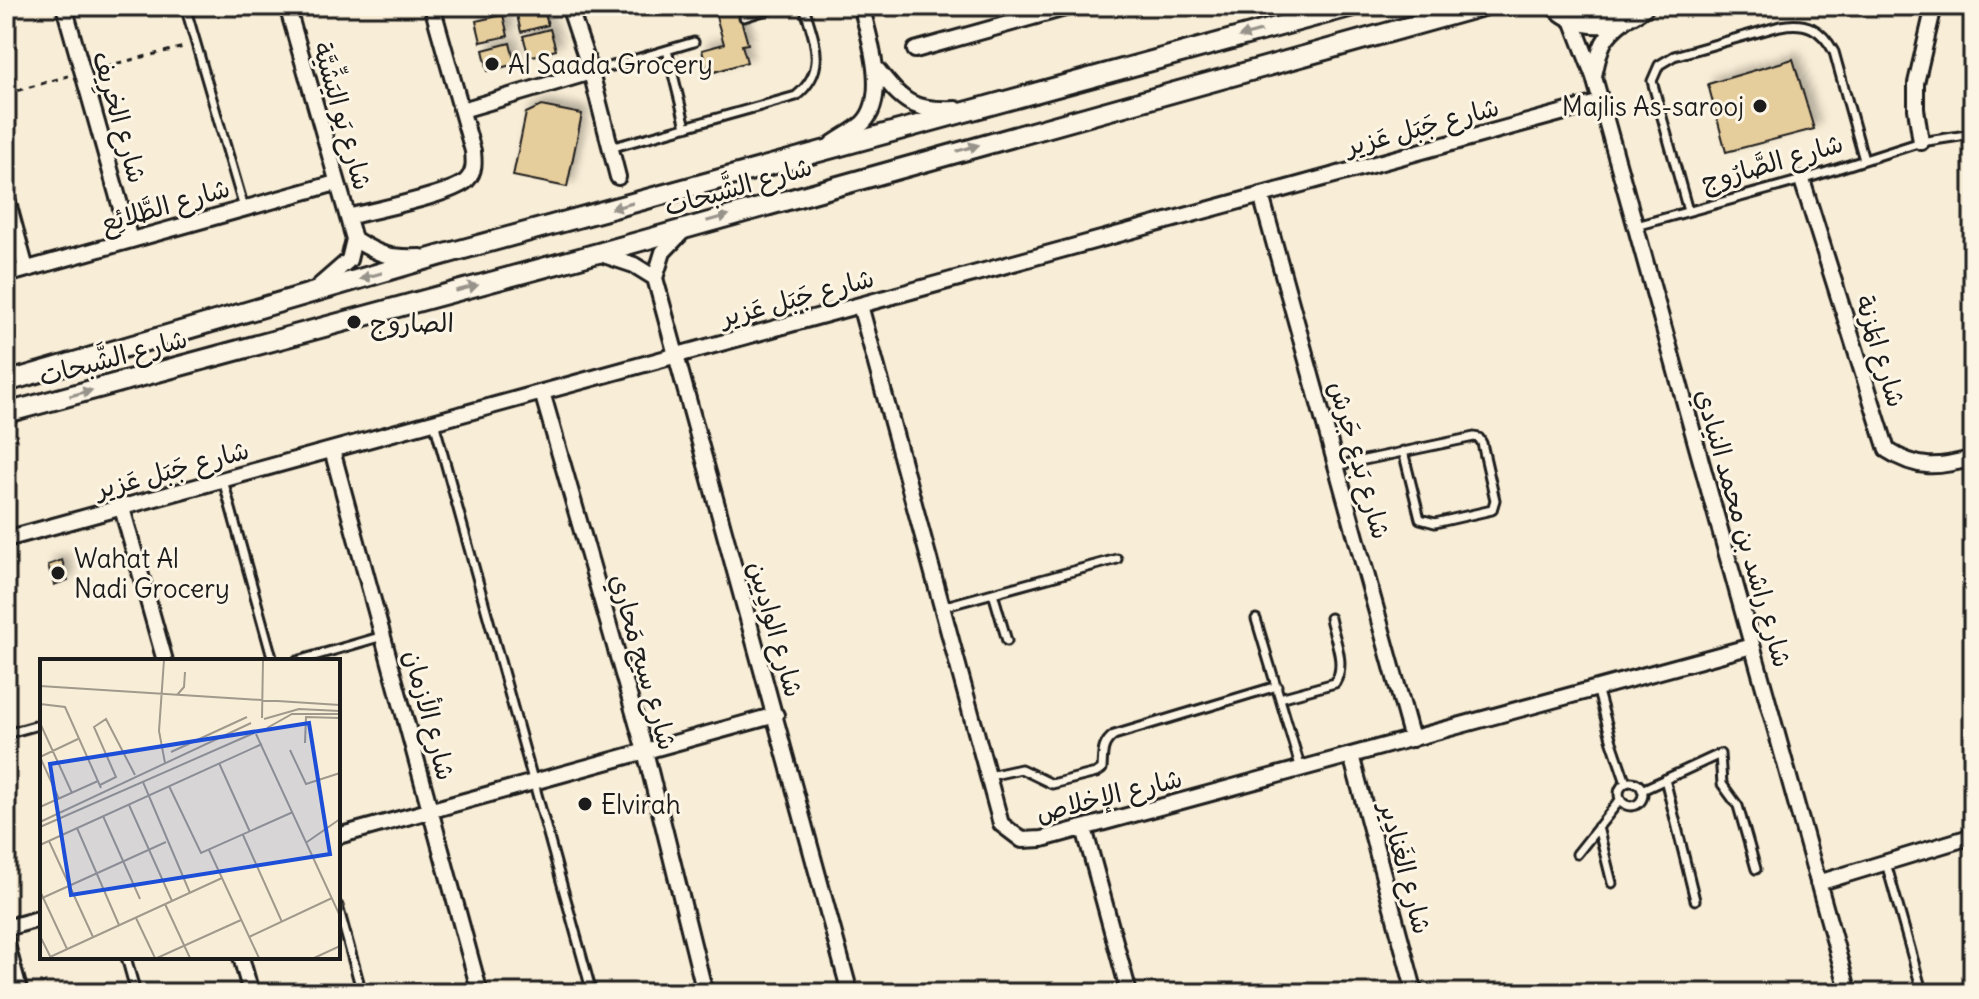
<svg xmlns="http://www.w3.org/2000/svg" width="1979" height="999" viewBox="0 0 1979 999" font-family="Delius,'Playpen Sans Arabic',sans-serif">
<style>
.building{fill:#e6cd9c;stroke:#1c1c1c;stroke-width:2;filter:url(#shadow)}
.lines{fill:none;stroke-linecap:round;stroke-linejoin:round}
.lane-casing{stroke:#1c1c1c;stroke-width:13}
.street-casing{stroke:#1c1c1c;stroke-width:20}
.secondary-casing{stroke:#1c1c1c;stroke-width:24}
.path{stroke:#1c1c1c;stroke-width:3;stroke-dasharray:6 6;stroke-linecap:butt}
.lane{stroke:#fcf5e5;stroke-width:7}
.street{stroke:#fcf5e5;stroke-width:14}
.secondary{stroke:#fcf5e5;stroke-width:18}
.oneway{fill:#97938b}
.poi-dot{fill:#1c1c1c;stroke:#fcf5e5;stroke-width:3}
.labels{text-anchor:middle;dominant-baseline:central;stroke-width:6;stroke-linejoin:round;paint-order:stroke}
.poi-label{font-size:26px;fill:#1c1c1c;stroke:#fcf5e5;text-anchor:start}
.street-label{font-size:26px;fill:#1c1c1c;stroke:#fcf5e5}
.inset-road{fill:none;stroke:#a0998c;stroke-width:2}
.view{fill:#1d4ed8;fill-opacity:0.15;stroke:#1d4ed8;stroke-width:4}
.inset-edge{fill:none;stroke:#1c1c1c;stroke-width:4}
</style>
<defs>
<filter id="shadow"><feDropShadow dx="6" dy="-6" stdDeviation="4" flood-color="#0004"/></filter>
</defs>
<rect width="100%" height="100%" fill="#f8edd6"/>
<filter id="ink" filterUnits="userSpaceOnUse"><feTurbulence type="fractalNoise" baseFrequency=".0125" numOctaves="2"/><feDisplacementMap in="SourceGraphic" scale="16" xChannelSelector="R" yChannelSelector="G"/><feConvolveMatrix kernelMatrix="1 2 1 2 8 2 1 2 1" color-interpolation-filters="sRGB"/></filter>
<g filter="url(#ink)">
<path class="building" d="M536,6H543L548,25L521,32L516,11Z
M676,6H714L678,14Z
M713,6H737L748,44L742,45L747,62L708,74L702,50L724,44Z
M503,15L508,36L481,42L476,21Z
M550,29L556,50L529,57L523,36Z
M510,43L515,64L488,71L483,50Z
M1793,59L1814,129L1726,152L1708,84Z
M541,106L582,114L567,187L513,176L526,113Z
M62,560L68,580L54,585L48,565Z"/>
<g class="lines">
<defs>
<path id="lane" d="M185,6L244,208
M744,17L779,6
M667,50L686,127
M592,72L694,42
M610,148L796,96C829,69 814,41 804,6
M1688,211L1652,81L1659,65L1674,56L1780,26C1806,21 1821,28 1834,52L1864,160
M1636,226L1802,180L1921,142L1973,134
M434,422L592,993
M1336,466L1474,437L1479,438L1482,443L1495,500L1492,510L1435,523L1420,519L1403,451
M223,480L273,661
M993,593L1007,641
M942,607L1117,559
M1256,619L1301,769
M297,661L383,636
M1597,688L1612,742L1626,783
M1280,698L1335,683C1347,664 1334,638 1330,618
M6,734L42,724
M989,776L1021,769L1052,784L1096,773L1102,769C1103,755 1101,744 1114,735L1277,686
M1665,779L1695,900
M1619 794a12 12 0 1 1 24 0a12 12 0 1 1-24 0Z
M1642,790L1720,754L1722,784L1738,806L1756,869
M1598,827L1612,883
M1577,854L1620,800
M1886,863L1922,991
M338,906L362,993
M126,957L136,993"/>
<path id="street" d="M64,6L130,240
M287,6L354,239L349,260L318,287
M569,6L591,72L618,177
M1571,17L1594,77L1849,993
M915,50L1072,6
M877,69C904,103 912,111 956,109
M1594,76C1600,48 1601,38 1625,20
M462,110L591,72
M1921,142L1916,109V83L1934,6
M832,144C842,137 854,131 863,123C889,97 869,36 861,6
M1802,180L1887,450C1918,470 1938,468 1973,458
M6,195L26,269
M1261,195L1412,739
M348,217C370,211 455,194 467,180C475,172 474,162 473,151L432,6
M687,227L663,252L655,278L850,993
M354,239C381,256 388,258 421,257
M598,253L634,265L655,278
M6,275L336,183
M860,305L1001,824L1022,840L1042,839L1752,646
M542,392L645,751L705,993
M332,450L480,993
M122,508L165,661
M6,539L1601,102
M1351,755L1415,993
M1084,828L1129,993
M338,836L776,715
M1818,883L1973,836
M6,928L42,918
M6,941L20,993
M241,957L251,993"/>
<path id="secondary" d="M1555,6C1582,31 1617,27 1644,6
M6,382L438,256L1353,6
M6,413L598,253L1483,6"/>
</defs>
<use href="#lane" class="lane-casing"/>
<use href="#street" class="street-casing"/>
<use href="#secondary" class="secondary-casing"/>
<path class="path" d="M94,69L184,47
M6,94L68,76"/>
<use href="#lane" class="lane"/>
<use href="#street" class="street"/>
<use href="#secondary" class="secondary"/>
</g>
<defs><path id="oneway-solid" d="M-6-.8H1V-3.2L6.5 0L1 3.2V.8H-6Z" transform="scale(2)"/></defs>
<g class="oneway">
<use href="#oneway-solid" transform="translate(1250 34) rotate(165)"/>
<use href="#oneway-solid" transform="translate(968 148) rotate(-16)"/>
<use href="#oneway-solid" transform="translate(622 206) rotate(165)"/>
<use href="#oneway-solid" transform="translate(718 218) rotate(-16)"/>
<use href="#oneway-solid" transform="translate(371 276) rotate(164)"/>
<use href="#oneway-solid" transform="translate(467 288) rotate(-15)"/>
<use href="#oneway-solid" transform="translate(81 393) rotate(-15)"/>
</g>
</g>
<g class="poi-dot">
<circle cx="492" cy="64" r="8"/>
<circle cx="1760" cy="106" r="8"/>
<circle cx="354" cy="322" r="8"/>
<circle cx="58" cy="573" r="8"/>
<circle cx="585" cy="804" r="8"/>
</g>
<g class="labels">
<g class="poi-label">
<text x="508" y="64">Al Saada Grocery</text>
<text x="1744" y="106" text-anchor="end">Majlis As-sarooj</text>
<text x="370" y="322">الصاروج</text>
<text x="74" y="558">Wahat Al<tspan x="74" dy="30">Nadi Grocery</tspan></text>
<text x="601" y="804">Elvirah</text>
</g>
<g class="street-label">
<text transform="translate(343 116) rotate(74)">شارع يَو اليَشِّيَّة</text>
<text transform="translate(120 117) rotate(74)">شارع الخرِيف</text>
<text transform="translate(1422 126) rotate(-15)">شارع جَبَل عَزير</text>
<text transform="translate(1772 162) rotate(-16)">شارع الصَّارُوج</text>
<text transform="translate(738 186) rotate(-16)">شارع الشَّبحات</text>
<text transform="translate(165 205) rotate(-16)">شارع الطَّلائِع</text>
<text transform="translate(797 297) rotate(-15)">شارع جَبَل عَزير</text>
<text transform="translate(1881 351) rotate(73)">شارع المَزنة</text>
<text transform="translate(113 357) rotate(-15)">شارع الشَّبحات</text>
<text transform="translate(1360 460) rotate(74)">شارع بَدع جَرش</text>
<text transform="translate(172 469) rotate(-15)">شارع جَبَل عَزير</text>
<text transform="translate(1744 528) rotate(74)">شارع راشد بن محمد النيادي</text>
<text transform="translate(776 629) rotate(74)">شارع الوادِيين</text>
<text transform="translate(644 662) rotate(74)">شارع سيح مَحاري</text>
<text transform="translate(430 715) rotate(75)">شارع الأزمان</text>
<text transform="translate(1109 795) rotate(-14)">شارع الإخلاص</text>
<text transform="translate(1406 868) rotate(75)">شارع الغَنادِير</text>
</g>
</g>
<g transform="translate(40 659)">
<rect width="300" height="300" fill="#f8edd6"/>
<path class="inset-road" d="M124,1L119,72L125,104M0,27L300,46M137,36L144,28L145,13M0,45L25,48L61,129M222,59L223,1M224,60L259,50L300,52M0,64L32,134M227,69L252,55H300M216,75L300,257M265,84L266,58L300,59M250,91L266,125L300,114M131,93L207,58M0,98L19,140M0,98L38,80M179,104L210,173M103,123L150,234M60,126L76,118L54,68L66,60L95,116M129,127L161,194L253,153M89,146L132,242M0,148L58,122M63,157L100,240M0,163L211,64M0,168L214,74M37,169L79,266M203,176L242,263M9,182L53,278M267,183L300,160M0,186L222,85M169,191L219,299M0,232L27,290M0,240L126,183M125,245L150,299M96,259L115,299M0,277L11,299M209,278L292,239M10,298L182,219M117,299L201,261M274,299L300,287"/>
<path class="view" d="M269,64L290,195L31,236L10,105Z"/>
<rect width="300" height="300" class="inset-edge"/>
</g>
<rect width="1979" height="999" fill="none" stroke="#fcf5e5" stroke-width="32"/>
<rect x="16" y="16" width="1947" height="967" fill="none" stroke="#1c1c1c" stroke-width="3" filter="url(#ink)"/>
</svg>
